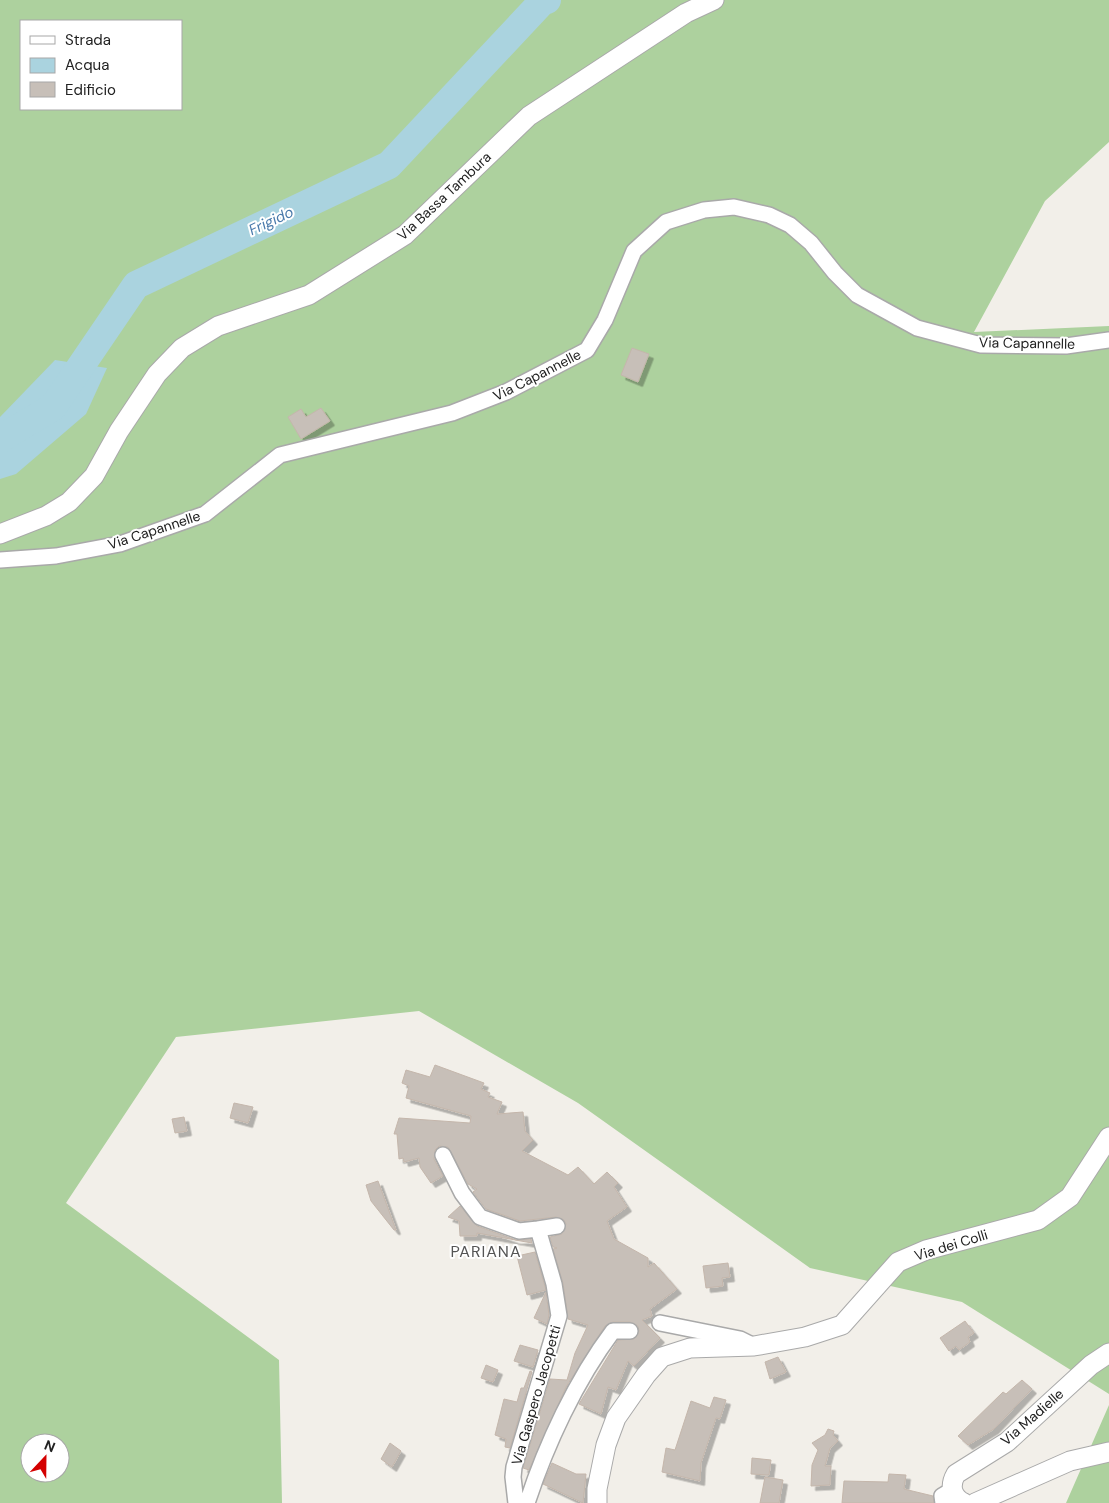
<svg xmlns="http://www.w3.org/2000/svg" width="1109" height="1503" viewBox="0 0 1109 1503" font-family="'DM Sans',sans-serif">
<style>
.forest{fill:#add19e;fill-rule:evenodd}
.water{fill:#aad3df}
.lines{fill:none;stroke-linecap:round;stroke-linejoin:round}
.river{stroke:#aad3df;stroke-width:28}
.building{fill:#c7bfb8;stroke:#c4b6ab;filter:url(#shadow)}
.minor-casing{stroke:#a9a9a9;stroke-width:18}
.tertiary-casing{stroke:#a9a9a9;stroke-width:21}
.minor{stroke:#fff;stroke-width:15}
.tertiary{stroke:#fff;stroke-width:19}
.labels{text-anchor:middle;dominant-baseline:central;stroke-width:4;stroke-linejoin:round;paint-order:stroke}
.street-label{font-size:14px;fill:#222;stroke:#fff}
.water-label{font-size:15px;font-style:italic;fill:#4a7aab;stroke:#fff}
.quarter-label{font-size:16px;letter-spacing:1px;fill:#555;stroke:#fff}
</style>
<defs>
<filter id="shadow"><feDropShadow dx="4.5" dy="4.5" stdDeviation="0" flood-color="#0004"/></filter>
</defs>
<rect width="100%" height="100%" fill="#f2efe9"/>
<path class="forest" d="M0,0H1109V142L1045,201L974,332L1109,326V1394L962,1302L810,1268L578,1103L419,1011L176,1037L66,1203L279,1360L282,1503H0ZM21,21H181V109H21ZM30,1443H60V1473H30Z
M1109,1405V1503H1066Z"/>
<path class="water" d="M55,360L107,368L86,414L16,474L0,479V417Z"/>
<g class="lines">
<path class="river" d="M0,439L53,407L136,285L389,165L542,2L547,0"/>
</g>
<path class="building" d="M632,348L649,354L638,382L621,375Z
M321,408L330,421L301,439L288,417L301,409L306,417Z
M435,1065L484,1083L481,1089L490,1093L488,1097L502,1102L497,1114L523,1112L525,1131L533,1140L522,1151L568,1175L578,1167L594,1184L607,1172L618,1183L614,1187L627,1207L607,1221L614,1239L648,1258V1267L654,1263L677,1289L650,1309L652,1316L642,1320L660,1338L634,1366L628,1361L616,1390L608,1387L601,1414L579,1404L618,1340L634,1339L639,1331L638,1326L630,1322H613L605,1326L566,1387L529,1470L523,1468L550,1379L567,1380L575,1353L588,1325L568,1319L563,1283L553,1249L557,1248L553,1247L550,1237L562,1234L566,1224L564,1220L556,1217L520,1221L486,1209L473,1192L477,1189L468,1184L448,1147L439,1146L435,1150L434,1159L443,1176L431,1183L420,1167L419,1158L404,1162L403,1158L399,1159L397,1134H394L399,1118L470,1123L471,1116L406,1098L409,1086L402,1083L406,1070L430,1077Z
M234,1103L253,1107L248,1123L230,1118Z
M184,1117L187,1131L175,1133L172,1119Z
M378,1181L396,1230H394L371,1201L366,1185Z
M460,1206L477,1226L516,1240L531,1239L532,1243L477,1233V1236H460L459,1221L448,1217Z
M535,1252L546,1290L527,1295L517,1256Z
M728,1263L730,1277L722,1278L723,1286L706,1288L703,1266Z
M546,1292L549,1315L547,1324L534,1318Z
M965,1321L974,1333L968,1337L970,1342L959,1350L956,1346L949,1351L940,1338Z
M520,1345L538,1350L533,1367L514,1361Z
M778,1357L786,1372L770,1379L765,1362Z
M486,1365L498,1370L493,1382L481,1378Z
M530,1371L532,1372L510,1448L505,1447L506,1439L495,1435L504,1399L517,1402L521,1388H524Z
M1022,1380L1032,1389L994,1429L968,1445L958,1436L1003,1392L1006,1394Z
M714,1397L726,1400L720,1419L716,1418L701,1463L700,1481L662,1472L666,1448L675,1450L691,1401L710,1408Z
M828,1429L834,1431L833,1435L838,1441L830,1448L825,1466H831L830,1485L811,1486L812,1465L818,1450L812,1443L825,1435Z
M390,1443L401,1451L392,1467L381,1459Z
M752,1458L771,1460L769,1475L751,1474Z
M552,1463L576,1474H586L583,1503L543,1484Z
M889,1474L906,1475L904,1489L933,1496L934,1503H842L844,1481L888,1482Z
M765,1477L783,1480L779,1503H760Z"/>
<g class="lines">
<defs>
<path id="minor" d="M0,560L56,556L120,544L205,514L280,455L452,413L506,392L587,350L605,320L634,251L666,222L704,210L734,207L769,215L790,225L811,243L835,273L857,295L917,328L981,345L1066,346L1109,340
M443,1155L462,1193L480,1217L519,1231L538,1229L554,1284L559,1316L514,1467L513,1477L516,1503
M538,1229L557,1226
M660,1323L740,1339L750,1344
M527,1503C546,1445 576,1380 613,1331H630
M943,1503L942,1496L952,1490"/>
<path id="tertiary" d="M0,534L46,516L69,502L94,476L119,431L157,374L182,348L218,326L309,295L405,235L529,116L686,13L714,0
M597,1503V1489L606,1445L616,1418L646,1375L662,1357L690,1348L754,1346L805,1337L842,1325L898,1262L926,1250L1038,1220L1070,1197L1109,1137
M964,1503C952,1497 949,1486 956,1474L1007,1442L1091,1365L1109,1353
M975,1503L1070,1461L1109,1452"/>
</defs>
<use href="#minor" class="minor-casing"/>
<use href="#tertiary" class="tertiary-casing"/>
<use href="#minor" class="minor"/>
<use href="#tertiary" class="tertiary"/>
</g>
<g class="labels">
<g class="street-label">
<text transform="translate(444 196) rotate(-43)">Via Bassa Tambura</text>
<text transform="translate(1027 343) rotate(1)">Via Capannelle</text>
<text transform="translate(537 375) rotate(-27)">Via Capannelle</text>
<text transform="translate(154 530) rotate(-18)">Via Capannelle</text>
<text transform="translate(951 1245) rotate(-17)">Via dei Colli</text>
<text transform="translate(536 1395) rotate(-74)">Via Gaspero Jacopetti</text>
<text transform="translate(1032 1417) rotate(-41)">Via Madielle</text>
</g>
<g class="water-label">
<text transform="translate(271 221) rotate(-25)">Frigido</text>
</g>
<g class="quarter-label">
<text x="486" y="1251">PARIANA</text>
</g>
</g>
<rect x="20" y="20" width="162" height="90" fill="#ffffff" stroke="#a7a7a7"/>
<rect x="30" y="36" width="25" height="8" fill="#ffffff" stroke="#a7a7a7"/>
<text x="65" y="45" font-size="15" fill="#222222">Strada</text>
<rect x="30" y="58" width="25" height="15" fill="#aad3df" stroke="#a7a7a7"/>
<text x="65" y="70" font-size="15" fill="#222222">Acqua</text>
<rect x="30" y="82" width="25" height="15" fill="#c7bfb8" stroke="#a7a7a7"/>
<text x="65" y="95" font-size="15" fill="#222222">Edificio</text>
<g transform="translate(45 1458) rotate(22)"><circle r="24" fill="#ffffff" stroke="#a7a7a7"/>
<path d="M0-4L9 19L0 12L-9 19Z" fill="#d40000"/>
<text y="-8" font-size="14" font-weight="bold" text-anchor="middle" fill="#222222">N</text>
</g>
</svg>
